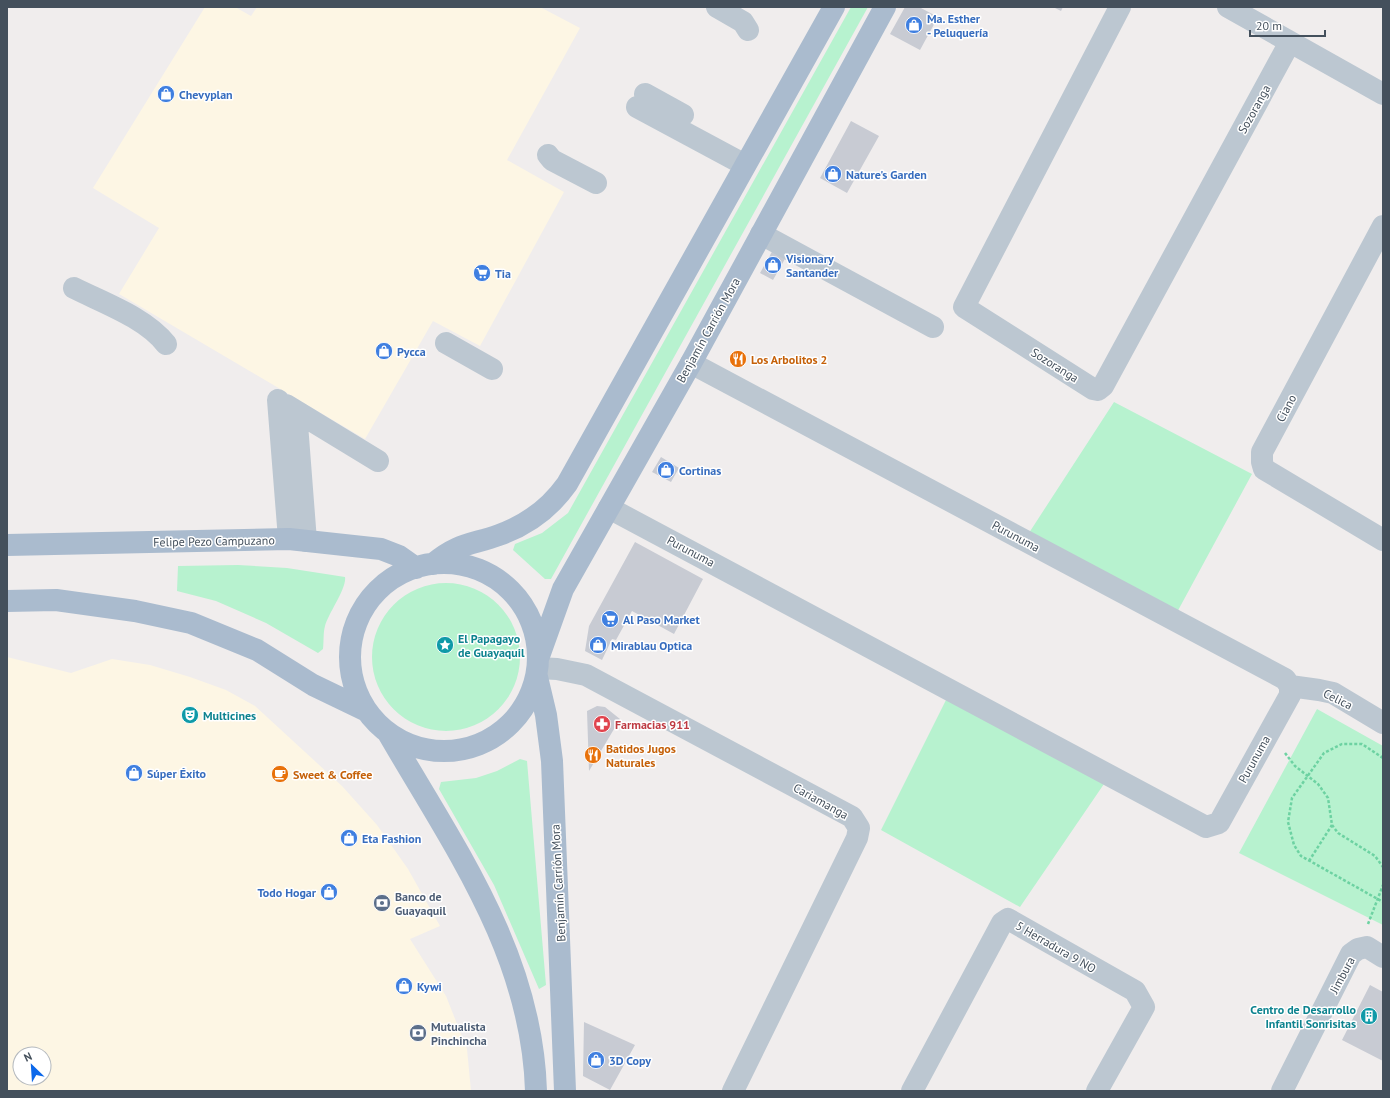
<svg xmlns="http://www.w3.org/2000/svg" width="1390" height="1098" viewBox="0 0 1390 1098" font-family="'PT Sans',sans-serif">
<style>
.commercial{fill:#fdf6e4;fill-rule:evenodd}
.green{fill:#b7f2cf}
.building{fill:#c8cbd3}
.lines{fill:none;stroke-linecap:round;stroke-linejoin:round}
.path{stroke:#6dd2a2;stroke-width:2.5;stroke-dasharray:3 2;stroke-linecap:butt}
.minor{stroke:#bcc7d1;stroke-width:22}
.major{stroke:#aabbce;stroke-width:22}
.labels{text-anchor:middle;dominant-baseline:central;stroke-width:3;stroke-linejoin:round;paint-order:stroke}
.shop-label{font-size:12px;font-weight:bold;fill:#366cbe;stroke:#fff;text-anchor:start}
.street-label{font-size:12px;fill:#44505c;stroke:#fff}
.food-label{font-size:12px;font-weight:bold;fill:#c56008;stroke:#fff;text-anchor:start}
.culture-label{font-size:12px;font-weight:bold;fill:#0d838f;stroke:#fff;text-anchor:start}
.health-label{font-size:12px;font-weight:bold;fill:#be3a42;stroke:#fff;text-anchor:start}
.service-label{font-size:12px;font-weight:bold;fill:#4e5e75;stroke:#fff;text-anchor:start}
</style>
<rect width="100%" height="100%" fill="#f0eded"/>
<path class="commercial" d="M205,7H235L251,16L257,7H540L580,28L507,160L564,192L480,346L433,321L365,439L119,294L159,228L93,188Z
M7,657L71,673L112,659L150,665L190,677L226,690L255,706L342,786L377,825L408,869L440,926L410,939L446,996L467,1049L471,1091H7ZM20,1054H44V1078H20Z"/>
<path class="green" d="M851,7H868L551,579H545L513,550L515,544L542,533L568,513Z
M1114,402L1252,474L1175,616L1027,536Z
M238,565L287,568L345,577C347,588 328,614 325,626C323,633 324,641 323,649L318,653L266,623L216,601L177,591L178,566Z
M372 657a74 74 0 1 1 148 0a74 74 0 1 1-148 0Z
M949,694L1106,781L1020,907L881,830Z
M1317,709L1383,746V925L1239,853Z
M520,759L527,761L546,985L539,989L494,885L439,789L441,782L476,778L497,771Z"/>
<path class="building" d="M905,7H919L938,17L920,50L890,34Z
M1053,7H1063L1061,11Z
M851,121L879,136L847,193L820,178Z
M773,250L786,257L773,280L760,273Z
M661,457L679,468L671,482L652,472Z
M635,542L703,579L674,634L632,611L616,640L612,639L602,660L585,651L589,626Z
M597,706L605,707L620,719L589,771L587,711Z
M1370,985L1383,992V1061L1342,1040Z
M584,1022L635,1045L610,1090L583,1076Z"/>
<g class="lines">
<path class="path" d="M1285,753L1295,766L1318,784L1328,798L1332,825L1338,833L1375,856L1383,867
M1383,758L1362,744H1342L1324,753L1292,798L1288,822L1294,845L1301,856L1383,902
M1309,861L1332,825
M1368,924L1383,885"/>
<path class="minor" d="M717,7L743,22L748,30
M1120,7L964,307L1093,389L1098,390L1103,386L1290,42
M1228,7L1383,94
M645,94L683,115
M637,107L745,165
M548,155L552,160L596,183
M1383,226L1262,452V462L1264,469L1383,540
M761,234L933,327
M74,288C104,303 146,318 166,344
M446,343L492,369
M278,400L289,539
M286,405L378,461
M296,411L306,541
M609,508L1206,827L1219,823L1290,695V686L1285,679L691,363
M538,668L557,669L586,675L852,817L859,828L857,838L733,1091
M1290,686L1319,690L1333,693L1383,723
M912,1091L1002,923L1008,919L1135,991L1144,1007L1097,1091
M1282,1091L1351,954L1358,949L1367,947L1383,957"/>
<path class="major" d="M7,545L289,539L381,549L399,556L416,568
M350 657a94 94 0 1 1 188 0a94 94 0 1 1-188 0Z
M433,564C458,543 471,545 499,535C527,525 550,508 567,484L834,7
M7,601L56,600L135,611L191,623L257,650L313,685L367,711
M539,656L563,589L691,363L885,7
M537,677L546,715L552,761L565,1091
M388,733C454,847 532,954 536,1091"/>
</g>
<defs>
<symbol id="shop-disc" viewBox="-11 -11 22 22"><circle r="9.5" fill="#3f7fe0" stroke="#fff"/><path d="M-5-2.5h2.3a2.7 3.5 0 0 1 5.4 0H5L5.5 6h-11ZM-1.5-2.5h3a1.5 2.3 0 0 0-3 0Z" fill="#fff"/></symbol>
<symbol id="supermarket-disc" viewBox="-11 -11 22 22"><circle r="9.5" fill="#3f7fe0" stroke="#fff"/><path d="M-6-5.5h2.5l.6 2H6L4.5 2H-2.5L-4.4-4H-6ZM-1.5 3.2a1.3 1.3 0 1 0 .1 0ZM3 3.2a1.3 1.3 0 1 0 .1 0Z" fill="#fff"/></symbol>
<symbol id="restaurant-disc" viewBox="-11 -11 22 22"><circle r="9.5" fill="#e8710a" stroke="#fff"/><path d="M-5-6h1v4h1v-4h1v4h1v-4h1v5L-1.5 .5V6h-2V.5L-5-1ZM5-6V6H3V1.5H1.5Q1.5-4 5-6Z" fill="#fff"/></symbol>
<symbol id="sight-disc" viewBox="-11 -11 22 22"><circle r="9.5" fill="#0f9aa8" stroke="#fff"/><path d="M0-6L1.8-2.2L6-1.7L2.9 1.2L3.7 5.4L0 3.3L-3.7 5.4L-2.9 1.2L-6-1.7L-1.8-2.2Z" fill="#fff"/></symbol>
<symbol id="theatre-disc" viewBox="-11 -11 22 22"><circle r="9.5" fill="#0f9aa8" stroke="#fff"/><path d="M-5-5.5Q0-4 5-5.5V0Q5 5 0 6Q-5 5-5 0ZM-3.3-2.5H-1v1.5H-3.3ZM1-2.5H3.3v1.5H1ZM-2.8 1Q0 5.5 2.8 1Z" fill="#fff"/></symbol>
<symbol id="pharmacy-disc" viewBox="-11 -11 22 22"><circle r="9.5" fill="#e0444e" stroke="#fff"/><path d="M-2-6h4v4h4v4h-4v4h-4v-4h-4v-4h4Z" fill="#fff"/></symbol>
<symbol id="cafe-disc" viewBox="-11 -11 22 22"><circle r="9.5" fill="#e8710a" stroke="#fff"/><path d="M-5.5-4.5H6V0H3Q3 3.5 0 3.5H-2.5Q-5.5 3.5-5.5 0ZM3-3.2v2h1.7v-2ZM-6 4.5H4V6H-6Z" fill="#fff"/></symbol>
<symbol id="bank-disc" viewBox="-11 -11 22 22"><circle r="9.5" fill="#5c6f8a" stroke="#fff"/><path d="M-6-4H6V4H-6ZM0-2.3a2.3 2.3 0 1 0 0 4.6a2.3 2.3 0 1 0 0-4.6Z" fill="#fff"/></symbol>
<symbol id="building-disc" viewBox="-11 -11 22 22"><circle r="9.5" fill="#0f9aa8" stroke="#fff"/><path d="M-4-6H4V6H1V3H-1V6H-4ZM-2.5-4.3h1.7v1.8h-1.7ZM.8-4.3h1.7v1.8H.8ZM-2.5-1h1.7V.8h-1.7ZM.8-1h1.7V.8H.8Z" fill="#fff"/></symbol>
</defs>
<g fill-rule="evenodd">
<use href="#shop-disc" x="904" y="15" width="20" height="20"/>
<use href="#shop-disc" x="156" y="84" width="20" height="20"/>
<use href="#shop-disc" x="823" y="164" width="20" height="20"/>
<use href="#shop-disc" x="763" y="255" width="20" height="20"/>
<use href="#supermarket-disc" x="472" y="263" width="20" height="20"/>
<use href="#shop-disc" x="374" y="341" width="20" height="20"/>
<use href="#restaurant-disc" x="728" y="349" width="20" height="20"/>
<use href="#shop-disc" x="656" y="460" width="20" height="20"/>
<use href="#supermarket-disc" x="600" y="609" width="20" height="20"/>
<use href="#sight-disc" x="435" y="635" width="20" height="20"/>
<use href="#shop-disc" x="588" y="635" width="20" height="20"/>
<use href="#theatre-disc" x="180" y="705" width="20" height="20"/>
<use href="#pharmacy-disc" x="592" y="714" width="20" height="20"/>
<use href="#restaurant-disc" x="583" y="745" width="20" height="20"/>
<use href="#shop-disc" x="124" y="763" width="20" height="20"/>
<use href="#cafe-disc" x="270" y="764" width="20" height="20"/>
<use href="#shop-disc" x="339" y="828" width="20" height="20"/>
<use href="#shop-disc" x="319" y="882" width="20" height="20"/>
<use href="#bank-disc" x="372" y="893" width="20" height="20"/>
<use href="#shop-disc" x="394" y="976" width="20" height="20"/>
<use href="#building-disc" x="1359" y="1006" width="20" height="20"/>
<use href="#bank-disc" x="408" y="1023" width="20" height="20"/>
<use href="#shop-disc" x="586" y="1050" width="20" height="20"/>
</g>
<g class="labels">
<g class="shop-label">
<text x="927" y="18">Ma. Esther<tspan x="927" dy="14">- Peluquería</tspan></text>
<text x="179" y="94">Chevyplan</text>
<text x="846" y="174">Nature's Garden</text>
<text x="786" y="258">Visionary<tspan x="786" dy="14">Santander</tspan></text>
<text x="495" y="273">Tia</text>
<text x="397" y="351">Pycca</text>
<text x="679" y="470">Cortinas</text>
<text x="623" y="619">Al Paso Market</text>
<text x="611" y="645">Mirablau Optica</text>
<text x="147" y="773">Súper Éxito</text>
<text x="362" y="838">Eta Fashion</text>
<text x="316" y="892" text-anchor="end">Todo Hogar</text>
<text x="417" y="986">Kywi</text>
<text x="609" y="1060">3D Copy</text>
</g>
<g class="street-label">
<text transform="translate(1254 109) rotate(-61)">Sozoranga</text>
<text transform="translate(708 330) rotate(-61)">Benjamín Carrión Mora</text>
<text transform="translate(1055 365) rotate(32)">Sozoranga</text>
<text transform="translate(1286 408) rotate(-62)">Ciano</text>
<text transform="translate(1016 536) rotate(28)">Purunuma</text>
<text transform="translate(214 541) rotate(-1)">Felipe Pezo Campuzano</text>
<text transform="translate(691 551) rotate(28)">Purunuma</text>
<text transform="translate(1338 699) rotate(26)">Celica</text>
<text transform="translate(1254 759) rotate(-61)">Purunuma</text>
<text transform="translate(821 801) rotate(29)">Cariamanga</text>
<text transform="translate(558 883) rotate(-93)">Benjamín Carrión Mora</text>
<text transform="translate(1056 947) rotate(30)">5 Herradura 9 NO</text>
<text transform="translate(1342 975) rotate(-62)">Jimbura</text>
</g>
<g class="food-label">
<text x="751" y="359">Los Arbolitos 2</text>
<text x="606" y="748">Batidos Jugos<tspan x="606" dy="14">Naturales</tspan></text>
<text x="293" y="774">Sweet &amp; Coffee</text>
</g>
<g class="culture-label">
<text x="458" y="638">El Papagayo<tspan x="458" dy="14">de Guayaquil</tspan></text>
<text x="203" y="715">Multicines</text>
<text x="1356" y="1009" text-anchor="end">Centro de Desarrollo<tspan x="1356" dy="14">Infantil Sonrisitas</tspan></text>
</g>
<g class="health-label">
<text x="615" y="724">Farmacias 911</text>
</g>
<g class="service-label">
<text x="395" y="896">Banco de<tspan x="395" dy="14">Guayaquil</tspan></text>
<text x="431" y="1026">Mutualista<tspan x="431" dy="14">Pinchincha</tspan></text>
</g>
</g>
<rect width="1390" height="1098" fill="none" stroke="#44505c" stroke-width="16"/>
<g transform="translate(32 1066) rotate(335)"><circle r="19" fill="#ffffff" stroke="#b4b9be"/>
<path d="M0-3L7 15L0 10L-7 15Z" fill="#0c68ea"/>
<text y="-6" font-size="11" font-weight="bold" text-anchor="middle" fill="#44505c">N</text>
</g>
<path d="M1250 30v6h75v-6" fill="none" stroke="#44505c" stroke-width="2"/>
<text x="1256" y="30" font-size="12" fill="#44505c" stroke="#ffffff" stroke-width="3" paint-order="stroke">20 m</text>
</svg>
